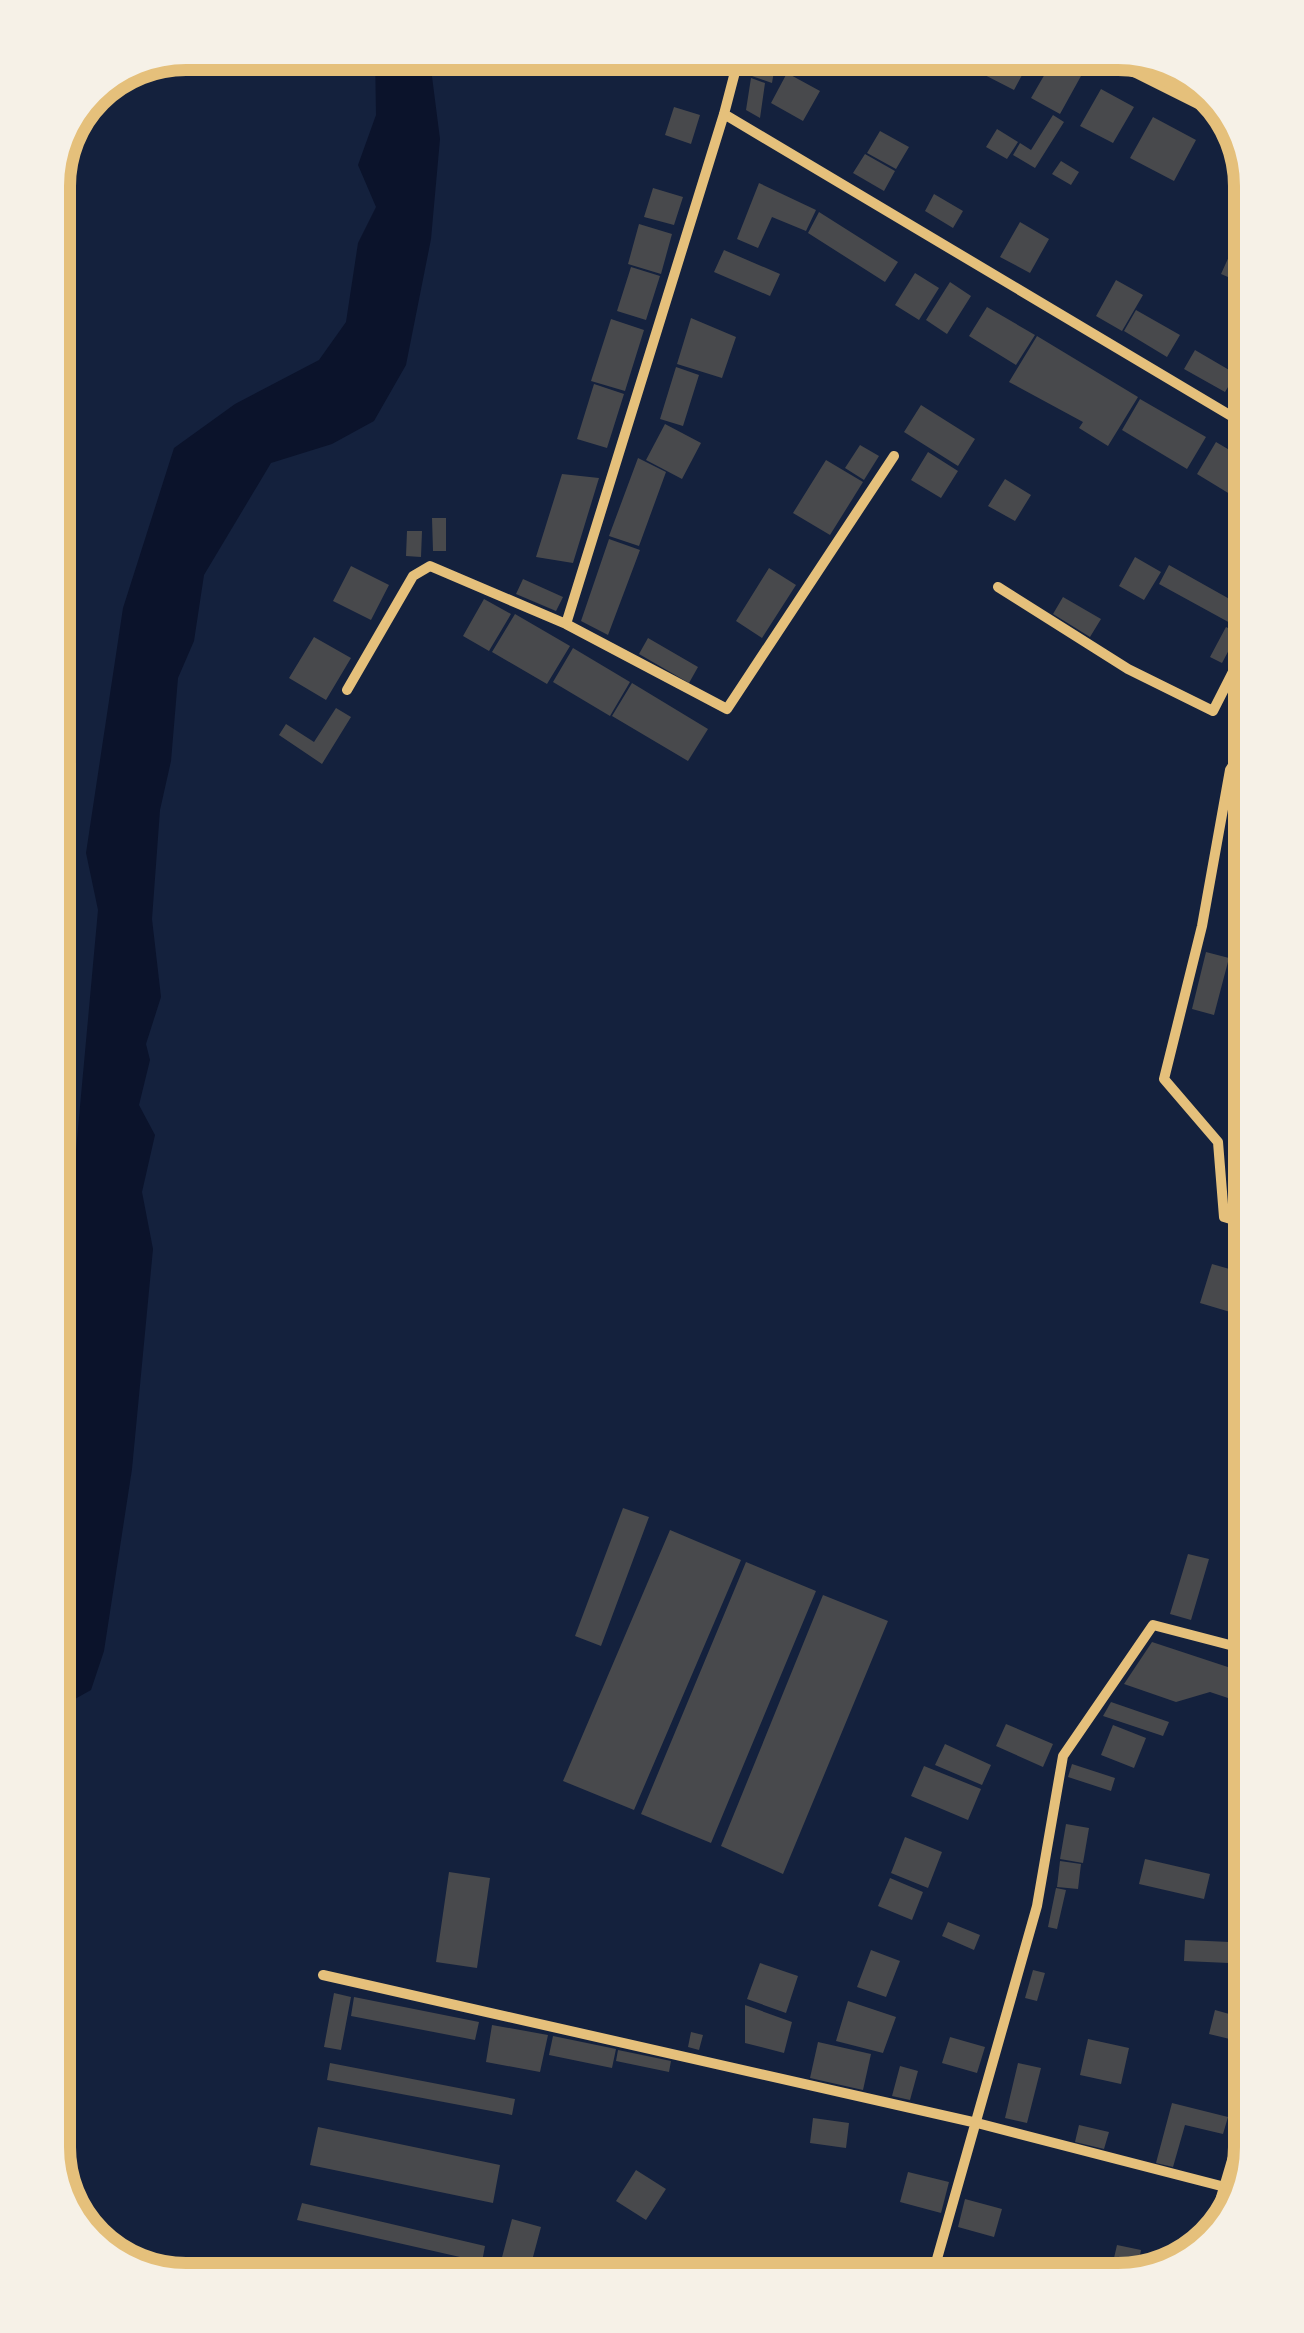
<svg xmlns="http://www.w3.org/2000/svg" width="1304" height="2333" viewBox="0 0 1304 2333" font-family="Merriweather,serif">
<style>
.green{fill:#1d2539}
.water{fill:#0b132b}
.building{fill:#48494c}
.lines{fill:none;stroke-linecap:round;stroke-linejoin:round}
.minor{stroke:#e5c07b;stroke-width:10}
.tertiary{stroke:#e5c07b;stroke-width:14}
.rim{fill:none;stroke:#e5c07b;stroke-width:12}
</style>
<rect width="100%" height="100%" fill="#14213d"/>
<path class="green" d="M57,953L61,955L66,1018L57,1022Z
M58,1140C73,1161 63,1263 62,1294L58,1299Z"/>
<path class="water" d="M375,53H429L440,139L431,239L406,365L374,421L332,444L271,463L204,575L194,641L178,678L171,761L160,810L152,919L161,997L146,1044L150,1060L139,1105L155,1135L142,1192L153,1249L132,1469L104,1651L91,1690L66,1704L70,1733L65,1793L61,1798L60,1533L65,1499L72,1194L98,910L86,853L123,608L174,448L235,404L319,360L346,322L358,243L376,207L358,165L376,115Z"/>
<path class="building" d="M756,53H777L772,83L752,76Z
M978,53H1034L1014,90L971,68Z
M1053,60L1081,76L1060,114L1031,98Z
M787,73L820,91L803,121L771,103Z
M751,78L765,83L760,118L746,110Z
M1101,89L1134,107L1113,143L1080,126Z
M674,107L700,115L691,144L665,135Z
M1053,115L1064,122L1035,168L1013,155L1020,143L1031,150Z
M1153,117L1196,140L1174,181L1130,158Z
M997,129L1018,142L1007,159L986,147Z
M880,131L909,147L896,169L867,153Z
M865,154L895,171L884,191L853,173Z
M1061,161L1079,172L1071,185L1052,174Z
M759,183L816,210L806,231L772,217L758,248L737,239Z
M653,188L683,197L674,225L644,217Z
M934,194L963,211L953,228L925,211Z
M819,212L898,262L885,282L808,233Z
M1020,222L1049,239L1030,273L1000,257Z
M639,224L672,234L661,274L628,264Z
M1236,241L1242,244V283L1221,274Z
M724,250L780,274L770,296L714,272Z
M631,267L660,276L646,320L617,311Z
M915,273L939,288L919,320L895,305Z
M1116,280L1143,295L1122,331L1096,316Z
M950,282L971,296L947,334L926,320Z
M987,307L1035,335L1016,365L969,336Z
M1136,310L1180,335L1167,357L1124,331Z
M691,318L736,337L722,378L677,364Z
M611,319L644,330L625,391L591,381Z
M1037,336L1138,397L1108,446L1079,428L1083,422L1009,382Z
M1195,350L1236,374L1225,392L1184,369Z
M676,367L699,375L683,426L660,419Z
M1242,370V392L1232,387Z
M594,384L624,394L607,448L577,439Z
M1140,399L1206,437L1187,469L1122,430Z
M921,405L975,439L958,466L904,432Z
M665,424L701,443L682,479L646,460Z
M1216,442L1243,458V502L1197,474Z
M860,445L879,456L864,480L845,468Z
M928,452L958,471L941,498L911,480Z
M638,458L666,472L639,546L609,536Z
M826,460L863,482L830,535L793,513Z
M562,474L599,478L573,563L536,557Z
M1005,479L1031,495L1015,521L988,506Z
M432,518H446V551H433Z
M407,531H422L421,557L406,556Z
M609,539L640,550L608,635L581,621Z
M1135,557L1161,572L1144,600L1119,586Z
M1169,565L1242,606L1232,624L1159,584Z
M351,566L389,585L371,620L333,601Z
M769,568L796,585L762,638L736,621Z
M523,579L563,597L556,611L516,594Z
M1063,597L1101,619L1090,637L1053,614Z
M484,599L511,614L489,651L463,636Z
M515,614L570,646L547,684L492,652Z
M1226,627L1238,633L1222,663L1210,657Z
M314,637L351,658L326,700L289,678Z
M648,638L698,667L689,683L639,654Z
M573,648L630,682L610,716L553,682Z
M632,683L708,729L688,761L612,716Z
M336,708L351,717L322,764L279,735L286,724L314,742Z
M1241,806L1244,807L1245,839L1233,836Z
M1206,952L1229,958L1214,1015L1192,1009Z
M1240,1162L1246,1164V1212L1233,1208L1236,1194L1233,1193Z
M1212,1264L1247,1274V1317L1200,1303Z
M623,1508L649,1517L601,1646L575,1636Z
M670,1530L741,1560L634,1810L563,1781Z
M1188,1554L1209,1559L1191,1620L1170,1614Z
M746,1562L816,1591L711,1843L641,1814Z
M823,1595L888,1621L783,1874L721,1846Z
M1152,1642L1249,1674V1705L1210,1692L1176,1702L1124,1684Z
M1111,1702L1169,1722L1163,1736L1103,1716Z
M1006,1724L1053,1744L1043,1767L996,1746Z
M1113,1725L1146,1738L1134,1768L1101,1755Z
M945,1744L991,1765L982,1785L935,1765Z
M1238,1756L1249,1760V1777L1234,1773Z
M1072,1764L1115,1778L1111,1791L1068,1777Z
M924,1766L981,1789L968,1820L911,1796Z
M1066,1824L1089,1828L1083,1863L1060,1859Z
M905,1837L942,1852L928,1888L891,1873Z
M1145,1859L1210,1874L1204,1899L1139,1884Z
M1060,1861L1081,1864L1078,1889L1057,1887Z
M449,1872L490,1878L477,1968L436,1962Z
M890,1878L923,1892L912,1920L878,1906Z
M1056,1888L1066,1890L1057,1929L1048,1927Z
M1249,1895H1250V1923L1241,1920Z
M948,1922L980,1935L974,1950L942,1936Z
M1185,1940L1230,1942L1229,1963L1184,1961Z
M871,1950L900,1961L886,1997L857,1987Z
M1231,1951L1250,1953V1965L1230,1963Z
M760,1963L798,1976L786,2013L747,1999Z
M1033,1970L1045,1973L1037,2001L1025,1998Z
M334,1993L351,1997L341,2050L324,2047Z
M354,1997L479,2022L475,2040L351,2016Z
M848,2001L896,2017L883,2053L836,2041Z
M745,2005L792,2022L784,2053L745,2043Z
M1215,2010L1240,2017L1234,2040L1209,2034Z
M492,2025L548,2035L540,2072L486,2062Z
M691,2032L703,2035L699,2050L688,2047Z
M553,2036L616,2049L612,2068L549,2055Z
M950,2037L985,2047L977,2073L942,2063Z
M1088,2039L1129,2048L1121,2084L1080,2075Z
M818,2042L871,2054L863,2090L810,2078Z
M618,2050L671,2061L669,2072L616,2061Z
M330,2063L515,2099L512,2115L327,2080Z
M1018,2063L1041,2068L1027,2123L1005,2118Z
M900,2066L918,2071L910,2100L892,2096Z
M1172,2103L1228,2117L1223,2134L1185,2125L1173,2167L1156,2163Z
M813,2118L849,2123L846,2148L810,2143Z
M1079,2125L1109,2132L1104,2149L1075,2142Z
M318,2127L500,2165L493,2203L310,2165Z
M636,2170L666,2189L646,2220L616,2201Z
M908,2172L949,2182L941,2213L900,2202Z
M965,2199L1002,2209L994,2237L958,2227Z
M302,2203L485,2246L482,2262L297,2220Z
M512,2219L541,2227L529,2272L500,2265Z
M1117,2245L1141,2250L1137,2270L1111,2271Z"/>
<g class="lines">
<path class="minor" d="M1096,53L1228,119
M724,114L1243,423
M998,587L1128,669L1213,711L1244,650
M566,624L724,114L740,53
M347,690L413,576L430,566L566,624L727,709L894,456
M1244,748L1230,770L1202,926L1164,1079L1218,1142L1224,1217L1247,1224
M323,1975L977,2123L1225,2187
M933,2273L1037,1906L1063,1756L1153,1625L1249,1650"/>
<path class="tertiary" d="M1212,2235L1251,2103"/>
</g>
<path d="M0 0H1304V2333H0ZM186 70H1118A116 116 0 0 1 1234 186V2147A116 116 0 0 1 1118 2263H186A116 116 0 0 1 70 2147V186A116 116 0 0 1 186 70Z" fill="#f6f1e7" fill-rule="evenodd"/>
<path class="rim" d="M186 70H1118A116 116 0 0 1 1234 186V2147A116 116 0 0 1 1118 2263H186A116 116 0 0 1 70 2147V186A116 116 0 0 1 186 70Z"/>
</svg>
